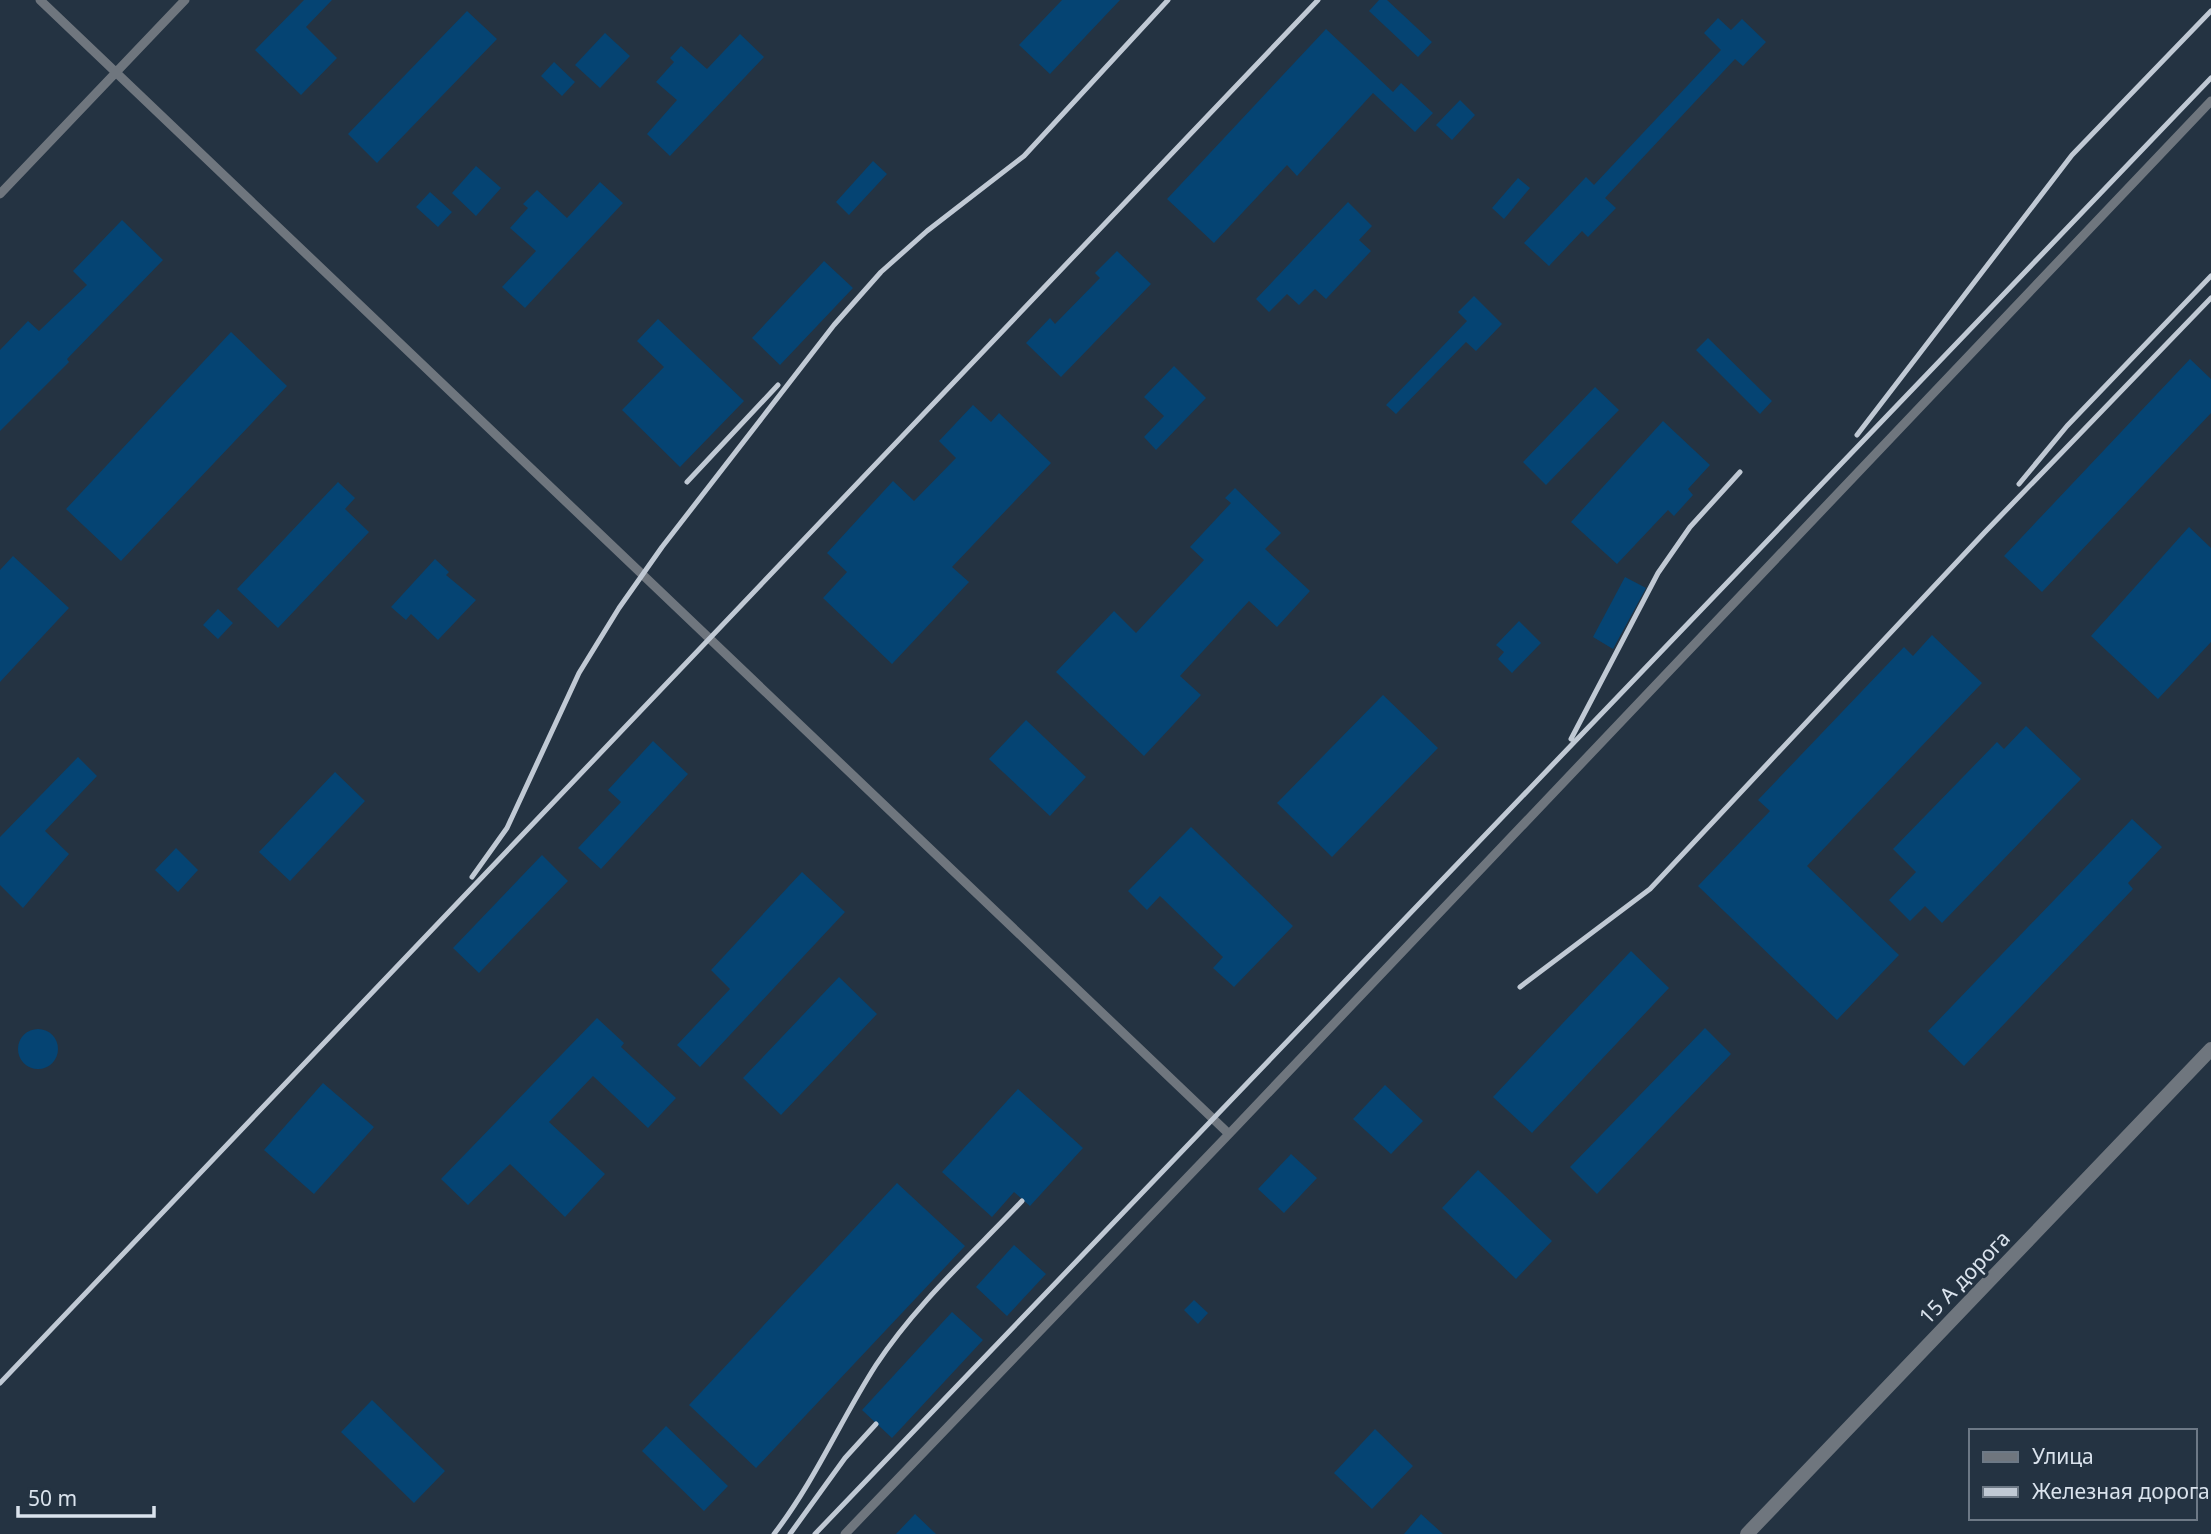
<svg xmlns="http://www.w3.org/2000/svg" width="2211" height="1534" viewBox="0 0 2211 1534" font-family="'Noto Sans',sans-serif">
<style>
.building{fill:#054473}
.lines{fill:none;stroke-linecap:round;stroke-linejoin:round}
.service{stroke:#6f767e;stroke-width:9}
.minor{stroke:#6f767e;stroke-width:14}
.rail{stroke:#c0c9d4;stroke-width:5}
.labels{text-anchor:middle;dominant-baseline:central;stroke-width:6;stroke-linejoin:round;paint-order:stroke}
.street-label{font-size:21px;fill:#dae3ed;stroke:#243342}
</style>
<rect width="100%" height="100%" fill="#243342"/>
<path class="building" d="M304,0H332L306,27L337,58L301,95L255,50Z
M1062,0H1120L1050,74L1019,45Z
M1379,0H1387L1432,42L1418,57L1369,11Z
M467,11L497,39L377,163L348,134Z
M1718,18L1731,30L1742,19L1766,42L1743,66L1735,59L1605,198L1616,208L1588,237L1582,231L1549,266L1524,243L1586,177L1594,185L1721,50L1704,33Z
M1326,29L1393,92L1401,83L1433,113L1415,132L1373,93L1297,176L1287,165L1214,243L1167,199Z
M605,33L630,56L600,88L575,65Z
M740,34L764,57L670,156L647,134L677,100L656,82L674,62L670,58L681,46L707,69Z
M554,62L575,82L562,96L541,76Z
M1460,100L1475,115L1452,140L1436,125Z
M873,161L887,174L849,215L836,202Z
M476,166L501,188L476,216L452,193Z
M1518,178L1530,188L1504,219L1492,208Z
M600,182L623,203L525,308L502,287L536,251L510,228L528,208L523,204L537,190L567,218Z
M430,192L452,212L438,227L416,207Z
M1348,202L1372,226L1359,240L1371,251L1326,299L1315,289L1299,305L1287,294L1269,312L1256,299Z
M122,220L163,260L67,359L69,362L0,431V350L28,321L39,331L87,285L73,271Z
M1117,251L1151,284L1061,377L1026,343L1050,318L1055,324L1100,278L1095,273Z
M824,261L853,288L780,365L752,338Z
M1474,296L1502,324L1476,351L1466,342L1396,414L1386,405L1467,321L1458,312Z
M658,319L744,401L680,467L622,410L664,367L637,341Z
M231,332L287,386L121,561L66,509Z
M1708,338L1772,401L1760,414L1696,350Z
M2190,359L2211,379V413L2042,592L2004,556Z
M1174,366L1206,398L1156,450L1144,437L1164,416L1144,397Z
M1595,387L1619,410L1546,485L1523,462Z
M973,405L991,422L999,413L1051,463L952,567L969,582L892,664L823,598L847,572L827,553L893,481L914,501L956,458L939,441Z
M1663,421L1710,465L1688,489L1693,495L1674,516L1668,510L1617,564L1571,522Z
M338,482L355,498L345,509L369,532L278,628L237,589Z
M1235,488L1281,533L1265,549L1310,591L1277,627L1249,601L1180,676L1201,695L1144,756L1056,672L1114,611L1136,633L1204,560L1190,547L1231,503L1225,498Z
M2189,527L2211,548V642L2158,699L2091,636Z
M13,556L69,608L0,682V570Z
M435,559L449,572L446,575L476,600L438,640L411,614L406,620L391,607Z
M1625,577L1646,588L1613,649L1593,637Z
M218,609L233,623L218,639L203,625Z
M1519,621L1541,643L1512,673L1498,659L1504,652L1496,645Z
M1932,635L1982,683L1807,866L1899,955L1837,1020L1698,886L1770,811L1758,800L1904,647L1913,656Z
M1383,695L1438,748L1332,857L1277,803Z
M1026,720L1086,777L1050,816L989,759Z
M2026,726L2081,779L1942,923L1925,906L1910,921L1889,900L1916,872L1893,849L1997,742L2004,749Z
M653,741L688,774L601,869L578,848L621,802L608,790Z
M78,757L97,776L45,831L69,854L23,908L0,885V837Z
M335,772L365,801L290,881L259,852Z
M2132,819L2162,847L2128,883L2133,889L1964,1066L1928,1031Z
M1191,827L1293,926L1234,987L1213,968L1223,957L1160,896L1147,910L1128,891Z
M176,848L198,870L178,892L155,870Z
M542,855L568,881L479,973L453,948Z
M802,872L845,912L700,1067L677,1045L730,989L711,970Z
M1631,951L1669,988L1532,1133L1493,1097Z
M839,977L877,1014L781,1115L743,1078Z
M597,1018L624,1043L621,1047L676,1098L648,1128L593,1076L549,1122L605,1174L565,1217L510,1164L468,1205L441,1179Z
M1705,1028L1731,1054L1597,1194L1570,1167Z
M18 1049a20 20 0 1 1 40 0a20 20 0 1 1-40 0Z
M323,1083L374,1127L314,1194L264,1150Z
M1385,1085L1423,1121L1391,1154L1353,1119Z
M1018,1089L1083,1148L1030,1206L1014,1192L992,1217L942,1172Z
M1291,1154L1317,1178L1284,1213L1258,1189Z
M1478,1170L1552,1241L1516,1279L1442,1208Z
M897,1183L965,1246L756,1468L689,1405Z
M1014,1245L1046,1274L1007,1316L976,1287Z
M1194,1300L1208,1313L1198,1324L1184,1310Z
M952,1312L983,1340L892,1438L862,1410Z
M372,1400L445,1471L414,1503L341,1432Z
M666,1426L728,1486L704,1511L642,1451Z
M1375,1429L1413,1466L1372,1509L1334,1473Z
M915,1514L936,1534H896Z
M1421,1514L1443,1534H1404Z"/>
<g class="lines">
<path class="service" d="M40,0L1229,1134L2211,101
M0,194L185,0
M845,1534L1229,1134"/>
<path class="minor" d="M1747,1534L2211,1049"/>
<path class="rail" d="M1857,435L2072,155L2211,11
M687,482L778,385
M2019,484L2067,426L2211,276
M1571,739L1658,573L1690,527L1740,472
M472,877L507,828L579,673L619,608L662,547L834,325L881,272L927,231L1024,156L1168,0
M1520,987L1650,889L1985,532L2211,298
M0,1383L1318,0
M774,1534C815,1481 840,1421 876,1365C916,1304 972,1254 1022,1201
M790,1534L845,1458L876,1424
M815,1534L2211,78"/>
</g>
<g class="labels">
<g class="street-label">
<text transform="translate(1964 1277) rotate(-46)">15 А дорога</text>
</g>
</g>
<rect x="1969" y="1429" width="228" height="91" fill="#243342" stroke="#6d7986" stroke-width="2"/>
<rect x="1983" y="1452" width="35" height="10" fill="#6f767e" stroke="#6d7986" stroke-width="2"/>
<text x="2032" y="1464" font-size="21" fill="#dae3ed">Улица</text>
<rect x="1983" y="1487" width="35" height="10" fill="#c0c9d4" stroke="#6d7986" stroke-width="2"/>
<text x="2032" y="1499" font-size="21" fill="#dae3ed">Железная дорога</text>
<path d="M18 1506v10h136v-10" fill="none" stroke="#dae3ed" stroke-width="3.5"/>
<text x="28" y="1506" font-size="21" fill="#dae3ed" stroke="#243342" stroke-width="5" paint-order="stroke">50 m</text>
</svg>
